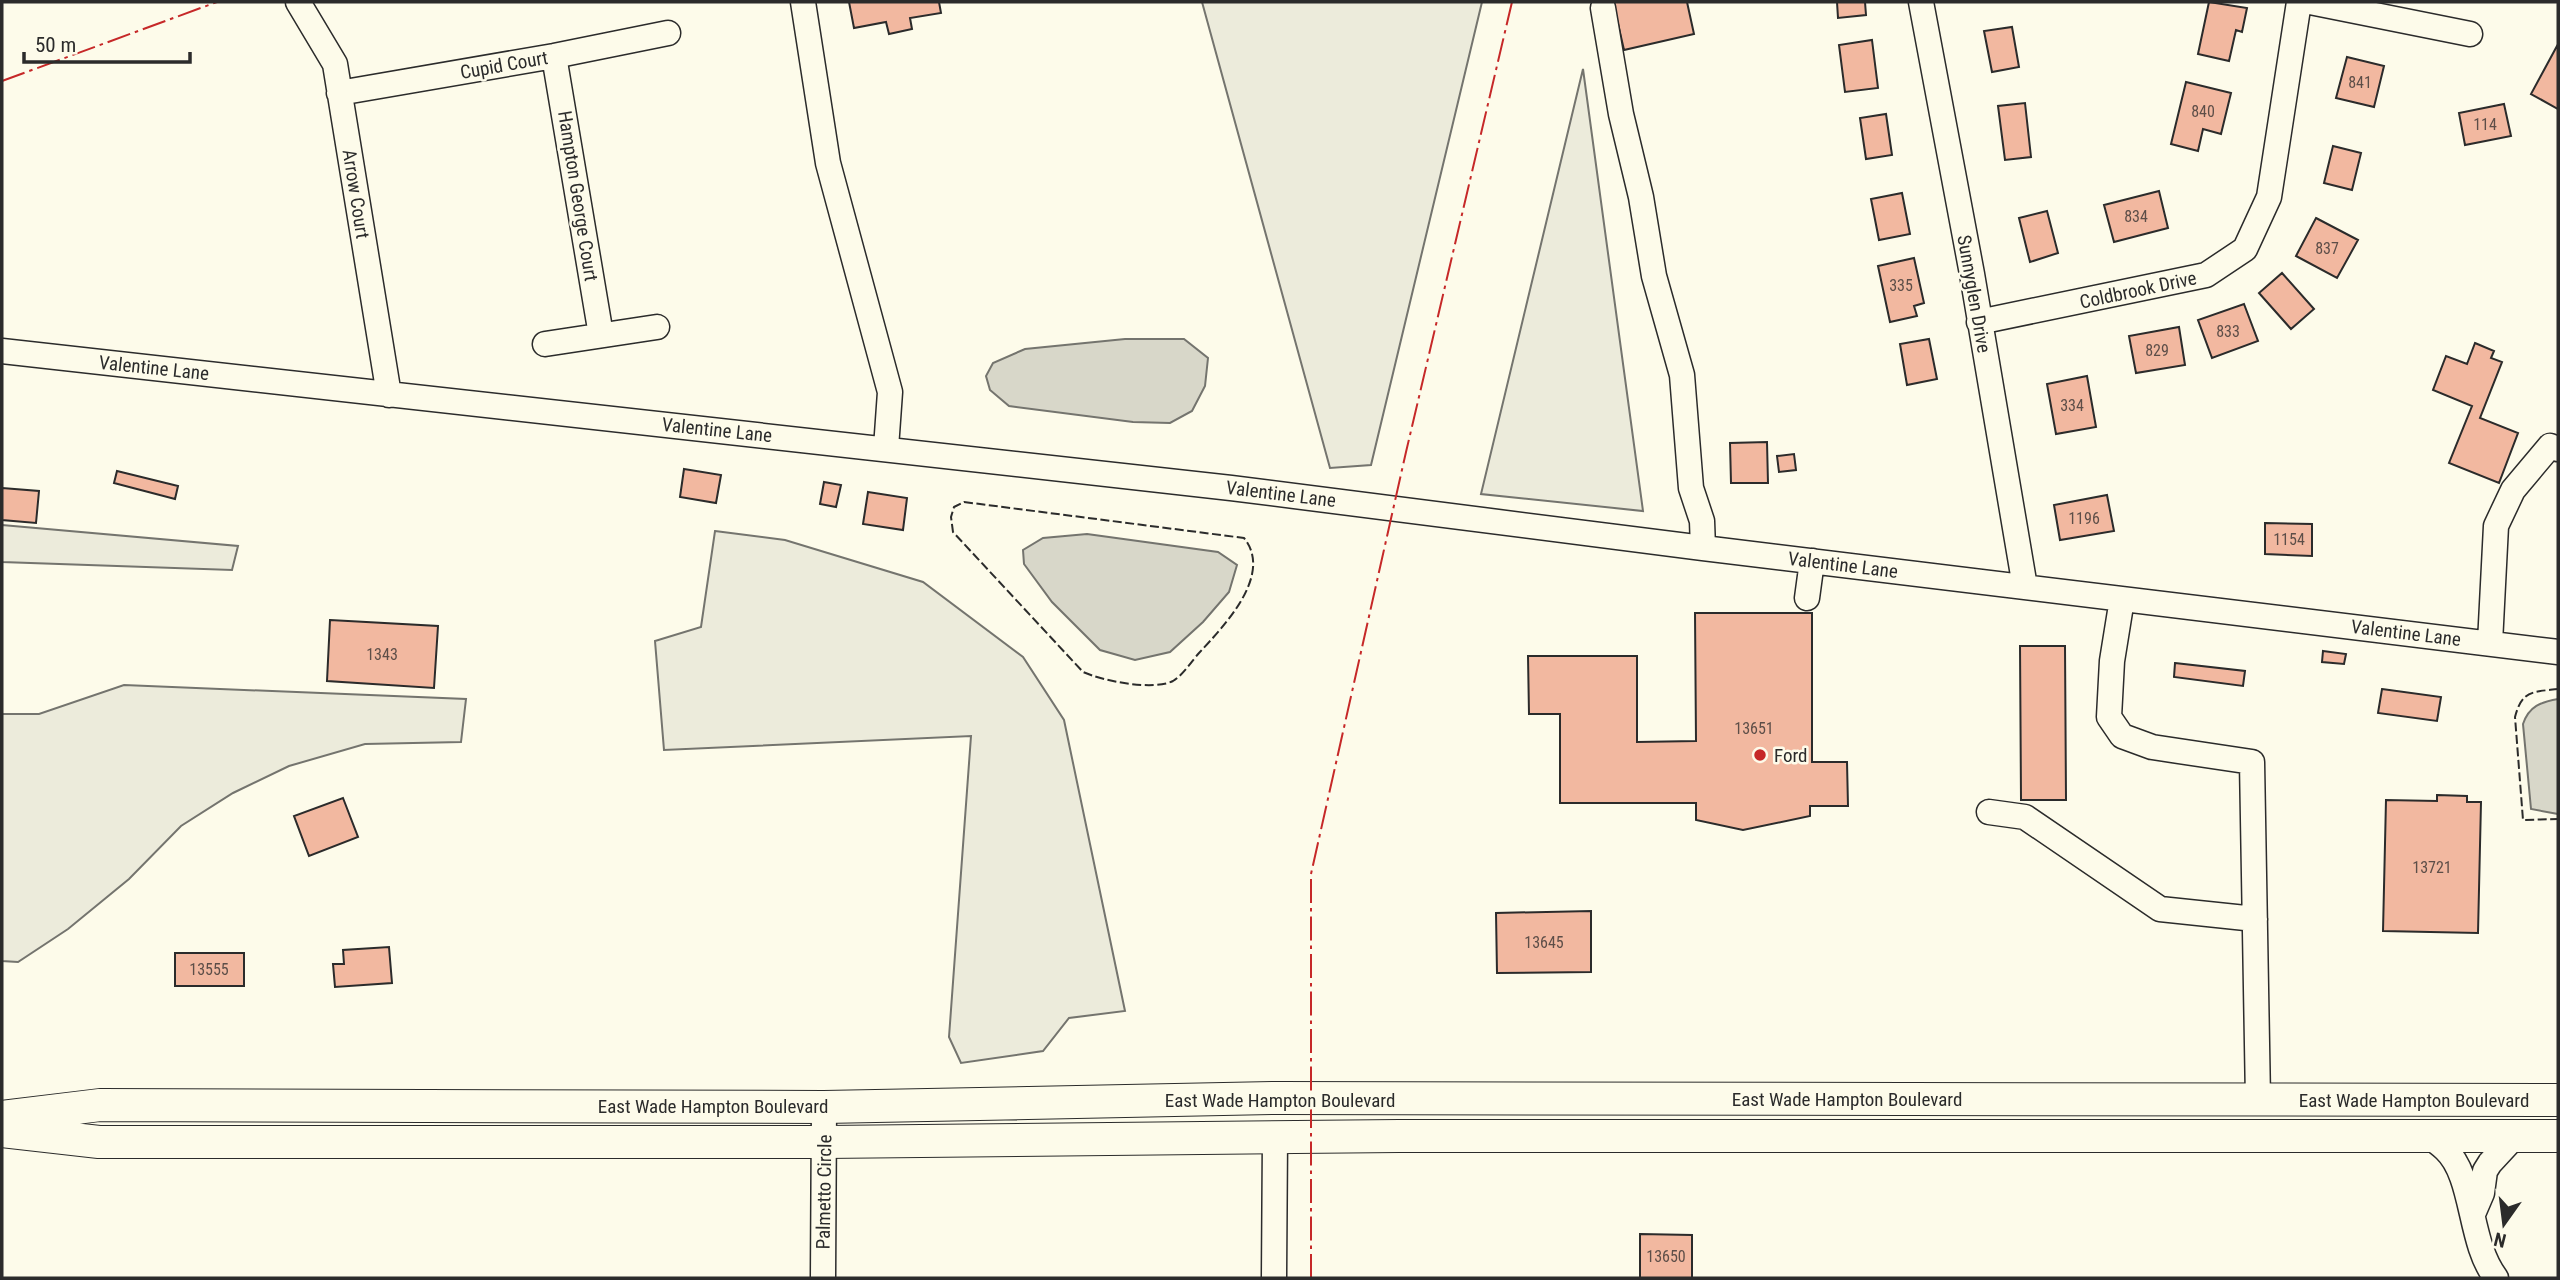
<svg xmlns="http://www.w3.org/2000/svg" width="2560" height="1280" viewBox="0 0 2560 1280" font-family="'Roboto Condensed',sans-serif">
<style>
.green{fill:#ecebdb;stroke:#74746e;stroke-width:2}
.water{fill:#d8d7c9;stroke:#74746e;stroke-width:2}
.building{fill:#f2b8a0;stroke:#2b2b2b;stroke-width:2}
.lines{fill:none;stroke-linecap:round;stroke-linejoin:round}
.minor-casing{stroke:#2b2b2b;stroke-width:27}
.major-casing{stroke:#2b2b2b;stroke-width:34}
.minor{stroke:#fdfbea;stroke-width:24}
.major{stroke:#fdfbea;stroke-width:32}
.fence{stroke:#2b2b2b;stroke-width:2;stroke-dasharray:9 3.5;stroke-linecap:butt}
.power{stroke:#c62828;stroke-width:2;stroke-dasharray:24 5 3.5 5;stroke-linecap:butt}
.poi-dot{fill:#c62828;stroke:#fdfbea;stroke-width:2.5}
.labels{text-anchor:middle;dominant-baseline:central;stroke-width:5;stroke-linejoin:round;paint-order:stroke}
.number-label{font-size:16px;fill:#5d4e48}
.street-label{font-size:19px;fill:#2b2b2b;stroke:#fdfbea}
.poi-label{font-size:19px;fill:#2b2b2b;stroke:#fdfbea;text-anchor:start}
</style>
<rect width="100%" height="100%" fill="#fdfbea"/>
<path class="green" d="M1202,2H1482L1371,465L1330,468Z
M1583,69L1643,511L1481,494Z
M2,525L238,546L232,570L2,562Z
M715,531L785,540L923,582L1023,657L1064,720L1125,1011L1069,1018L1043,1051L961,1063L949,1037L971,736L664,750L655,641L701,627Z
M124,685L466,699L461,742L365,744L289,766L233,793L181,826L129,879L68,929L18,962L2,961V714H39Z"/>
<path class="water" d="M1125,339H1184L1208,358L1205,386L1192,411L1170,423L1133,422L1009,406L990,390L986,376L993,363L1025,349Z
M1087,534L1218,552L1237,565L1229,592L1203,622L1170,652L1135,660L1100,650L1052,602L1024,564L1023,550L1043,538Z
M2558,699V814L2531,809L2523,724C2529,706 2541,702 2558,699Z"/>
<path class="building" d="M849,2H939L941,13L910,18L912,29L889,34L886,22L854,28Z
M1613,2H1687L1694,34L1624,50Z
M1837,2H1865L1866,15L1838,18Z
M2209,2L2247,8L2242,32L2236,30L2229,61L2198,54Z
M2012,27L2019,67L1992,72L1984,31Z
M1872,40L1878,88L1845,92L1839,45Z
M2557,46L2558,47V109L2531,94Z
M2347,57L2384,66L2374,107L2336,98Z
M2186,82L2231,93L2221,134L2203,129L2198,151L2171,144Z
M2025,103L2031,157L2005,160L1998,106Z
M2504,104L2511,136L2465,145L2459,113Z
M1886,114L1892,155L1866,159L1860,118Z
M2333,146L2361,153L2352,190L2324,183Z
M2159,191L2168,228L2114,242L2104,205Z
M1902,193L1910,234L1879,240L1871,199Z
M2047,211L2058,253L2030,262L2019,218Z
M2316,218L2358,240L2337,278L2296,256Z
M1914,258L1924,303L1914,306L1917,316L1890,322L1878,266Z
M2282,273L2314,309L2291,329L2259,293Z
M2244,304L2258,341L2212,358L2198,320Z
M2179,327L2185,365L2136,373L2129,336Z
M1929,339L1937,379L1907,385L1900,344Z
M2475,343L2494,351L2491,358L2502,362L2480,418L2518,433L2499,483L2449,463L2472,406L2433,390L2446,356L2467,364Z
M2087,376L2096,427L2056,434L2047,384Z
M1767,442L1768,483H1731L1730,443Z
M1794,454L1796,470L1779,472L1777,456Z
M684,469L721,475L716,503L680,497Z
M117,471L178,486L175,499L114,483Z
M824,482L841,485L836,507L820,504Z
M2,488L39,491L36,523L2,520Z
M868,492L907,498L903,530L863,524Z
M2107,495L2114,531L2060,540L2054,505Z
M2265,523L2312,524V556L2265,554Z
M1695,613H1812V762H1847L1848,806H1810V816L1743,830L1696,820V803H1560V714H1529L1528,656H1637V742L1696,741Z
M330,620L438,626L434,688L327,681Z
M2020,646H2065L2066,800H2021Z
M2323,651L2346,654L2344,664L2322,662Z
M2175,663L2245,671L2243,686L2174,677Z
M2382,689L2441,697L2437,721L2378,713Z
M2437,795L2467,796V802H2481L2478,933L2383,931L2386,800L2437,801Z
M343,798L358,837L309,856L294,816Z
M1591,911V972L1497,973L1496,913Z
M389,947L392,983L335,987L333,964H344L343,950Z
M175,953H244V986H175Z
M1640,1234L1692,1235V1278H1640Z"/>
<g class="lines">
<defs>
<path id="minor" d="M298,2L335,64L389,395
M803,2L828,163L890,392L886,448
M1921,2L1972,274L2025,587
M2310,2L2470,34
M1603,8L1621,114L1641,197L1654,276L1682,375L1691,488L1702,521L1703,548
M554,56L601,335
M339,93L554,56L668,33
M1979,322L2206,275L2245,249L2269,197L2299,2
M545,344L657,327
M2,351L1231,488L1703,548L2558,652
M1807,598L1812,561
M2122,599L2112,661L2109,717L2122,736L2152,747L2252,762L2258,1100
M2490,643L2496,526L2513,490L2550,446L2558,449
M1989,812L2025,817L2160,909L2255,919
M2428,1136C2434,1140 2440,1144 2445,1149C2475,1177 2468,1242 2496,1278
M2473,1214L2482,1193L2485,1171L2490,1163L2515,1136
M823,1278L824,1107
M1274,1278L1275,1137"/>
<path id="major" d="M2,1117L100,1105L824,1107L1276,1098L2558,1100
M2,1131L99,1142H825L1399,1136H2558"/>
</defs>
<use href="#minor" class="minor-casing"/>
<use href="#major" class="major-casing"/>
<use href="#minor" class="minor"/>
<use href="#major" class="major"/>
<path class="fence" d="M964,502L1244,538C1274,575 1223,627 1199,653C1192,661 1182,676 1173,681C1153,691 1103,681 1083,672L953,532L951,517L954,507Z
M2558,689C2533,692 2522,690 2515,717L2523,820L2558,819"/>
<path class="power" d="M2,81L217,2
M1311,1278V874L1406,452L1512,2"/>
</g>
<circle class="poi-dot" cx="1760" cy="755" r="7"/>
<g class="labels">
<g class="number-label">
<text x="2360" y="82">841</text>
<text x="2203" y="111">840</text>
<text x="2485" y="124">114</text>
<text x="2136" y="216">834</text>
<text x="2327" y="248">837</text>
<text x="1901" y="285">335</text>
<text x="2228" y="331">833</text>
<text x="2157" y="350">829</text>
<text x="2072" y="405">334</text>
<text x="2084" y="518">1196</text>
<text x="2289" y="539">1154</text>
<text x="382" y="654">1343</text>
<text x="1754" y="728">13651</text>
<text x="2432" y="867">13721</text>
<text x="1544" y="942">13645</text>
<text x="209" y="969">13555</text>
<text x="1666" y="1256">13650</text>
</g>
<g class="street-label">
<text transform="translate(504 65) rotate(-10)">Cupid Court</text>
<text transform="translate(356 194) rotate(81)">Arrow Court</text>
<text transform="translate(578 196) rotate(81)">Hampton George Court</text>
<text transform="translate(2138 290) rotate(-12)">Coldbrook Drive</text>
<text transform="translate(1974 294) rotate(80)">Sunnyglen Drive</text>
<text transform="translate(154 368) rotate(6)">Valentine Lane</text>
<text transform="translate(717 430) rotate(6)">Valentine Lane</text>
<text transform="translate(1281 494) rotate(7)">Valentine Lane</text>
<text transform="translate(1843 565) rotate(7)">Valentine Lane</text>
<text transform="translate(2406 633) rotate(7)">Valentine Lane</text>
<text x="1847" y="1099">East Wade Hampton Boulevard</text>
<text x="1280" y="1100">East Wade Hampton Boulevard</text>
<text x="2414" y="1100">East Wade Hampton Boulevard</text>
<text x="713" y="1106">East Wade Hampton Boulevard</text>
<text transform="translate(824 1192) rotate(-89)">Palmetto Circle</text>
</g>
<g class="poi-label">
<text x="1774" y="755">Ford</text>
</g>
</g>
<rect width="2560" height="1280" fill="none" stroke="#2b2b2b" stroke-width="7"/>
<g transform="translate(2504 1224) rotate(194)" stroke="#fdfbea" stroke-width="5" paint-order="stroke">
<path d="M0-5L12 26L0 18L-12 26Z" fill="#2b2b2b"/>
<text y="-10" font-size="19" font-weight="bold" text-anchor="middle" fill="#2b2b2b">N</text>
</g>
<path d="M24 52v10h166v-10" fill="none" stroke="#2b2b2b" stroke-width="3.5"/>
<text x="35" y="52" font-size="21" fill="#2b2b2b" stroke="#fdfbea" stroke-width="5" paint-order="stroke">50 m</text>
</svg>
